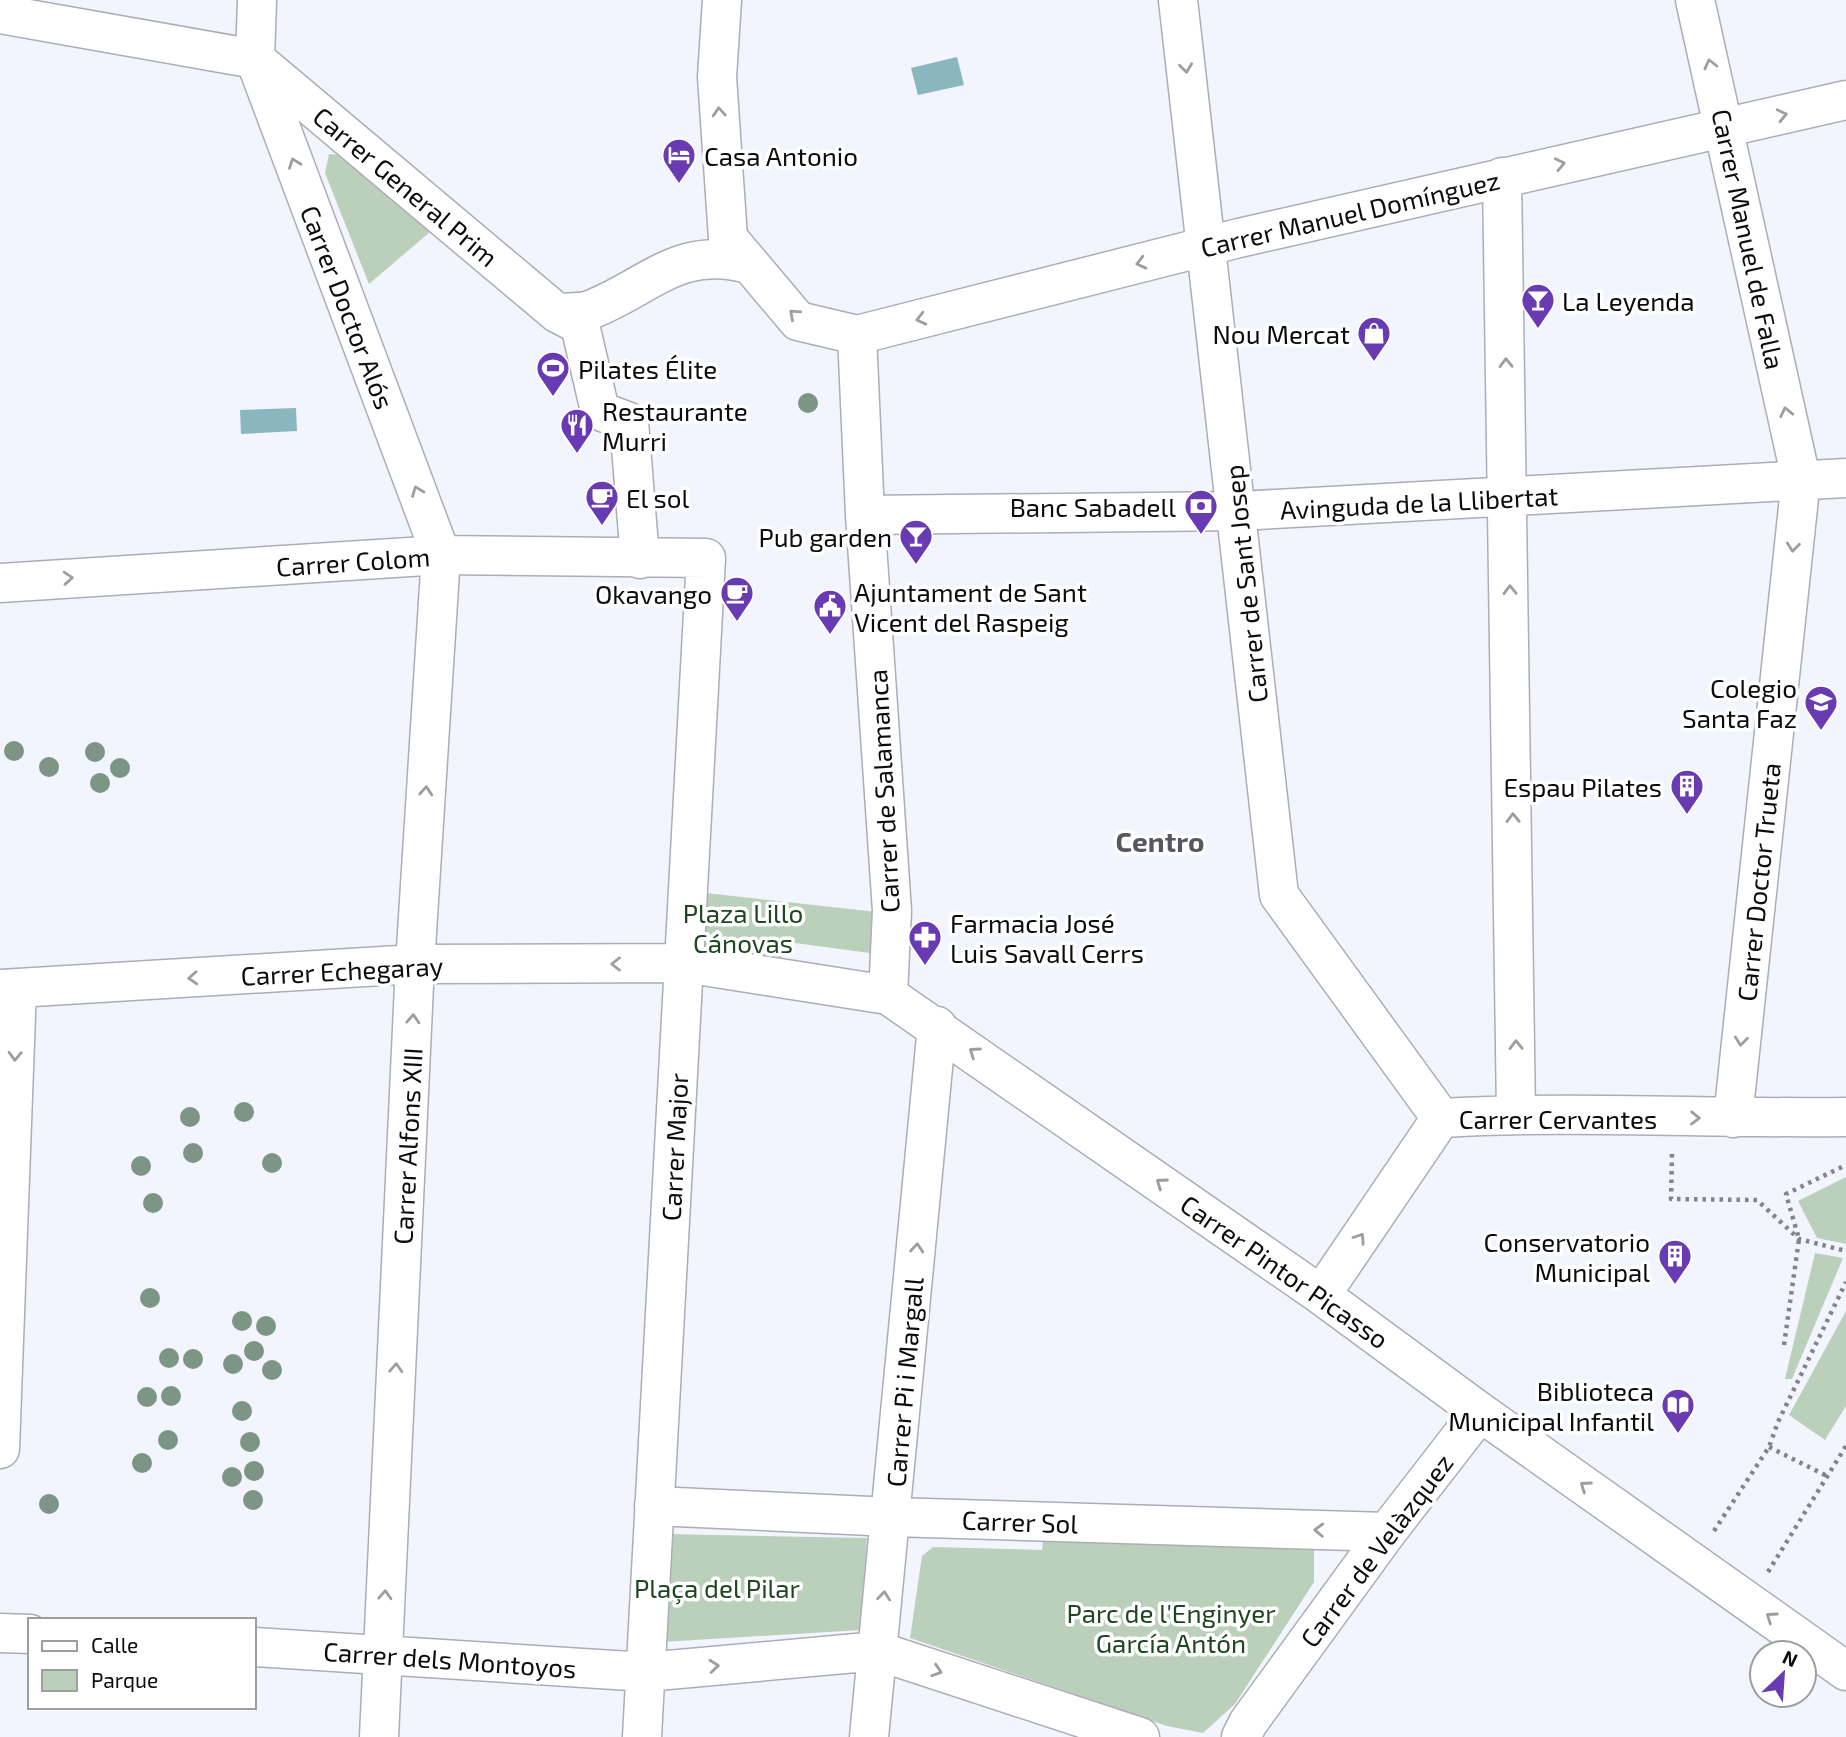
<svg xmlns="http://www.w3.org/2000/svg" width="1846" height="1737" viewBox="0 0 1846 1737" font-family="'Exo 2',sans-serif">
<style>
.green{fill:#bbd0ba}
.water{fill:#8ab6c0}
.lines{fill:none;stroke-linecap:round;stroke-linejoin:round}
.minor-casing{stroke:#acadb7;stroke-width:41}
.path{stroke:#83848b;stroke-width:4.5;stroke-dasharray:3.5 5;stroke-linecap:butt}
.minor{stroke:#fff;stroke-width:38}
.tree{fill:#7d9584}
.oneway{stroke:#9e9e9f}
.labels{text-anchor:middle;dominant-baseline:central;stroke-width:7;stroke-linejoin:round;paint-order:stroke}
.poi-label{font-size:26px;fill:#0c0c0f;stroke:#fff;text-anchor:end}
.street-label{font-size:26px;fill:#0c0c0f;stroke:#fff}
.park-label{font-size:26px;fill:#1e4721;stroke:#fff}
.neighbourhood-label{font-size:28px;font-weight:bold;fill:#565760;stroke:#fff}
</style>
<rect width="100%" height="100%" fill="#f2f4fe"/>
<path class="green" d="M329,154L342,155L430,232L369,284L325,173Z
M706,893L877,912V954L780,941L782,963L704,949Z
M1846,1177V1244L1817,1238L1798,1201Z
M1815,1253L1843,1258L1792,1379H1785Z
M1846,1311V1406L1825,1440L1789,1415Z
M1045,1528L1314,1535V1582L1235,1704L1203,1733L1167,1726L910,1638L922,1556L933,1547L1042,1550Z
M668,1534L867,1538L861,1630L662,1642Z"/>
<path class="water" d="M957,57L964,85L918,95L911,68Z
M296,408L297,431L241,434L240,410Z"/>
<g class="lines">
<defs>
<path id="minor" d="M257,0L255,59L441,555L415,964L379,1737
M722,0L717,77L728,238L798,321L857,335L1239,238L1846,100
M1178,0L1279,895L1441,1118
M1695,0L1801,479L1733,1118
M0,14L255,59L557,313L580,325L600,411L629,422L640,559
M1502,177L1516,1114
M557,313C568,312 581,313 590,310C649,287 679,245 748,264
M857,335L865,515L892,911L888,995
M865,515L1238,511L1846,478
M0,583L441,555L706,558L642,1737
M0,989L415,964L684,963L888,995L1321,1295L1480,1412L1846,1671
M1321,1295L1441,1118C1576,1110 1711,1119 1846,1117
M0,1449L17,988
M654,1506L892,1517L1387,1532
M0,1633L30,1634
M254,1647L646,1672L878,1651L1140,1737
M869,1737L937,1026
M1241,1737L1248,1723L1387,1532L1480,1412"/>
</defs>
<use href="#minor" class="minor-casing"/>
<path class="path" d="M1672,1154L1671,1199L1757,1200L1799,1239L1846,1251
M1784,1345L1799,1239L1786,1194L1846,1165
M1769,1447L1827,1476
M1714,1531L1769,1447L1778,1422L1846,1282
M1768,1572L1846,1446"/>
<use href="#minor" class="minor"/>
</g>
<g class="tree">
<circle cx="808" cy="403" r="10"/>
<circle cx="14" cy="751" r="10"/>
<circle cx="95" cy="752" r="10"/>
<circle cx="49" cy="767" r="10"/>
<circle cx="120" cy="768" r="10"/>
<circle cx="100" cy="783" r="10"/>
<circle cx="244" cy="1112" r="10"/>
<circle cx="190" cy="1117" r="10"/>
<circle cx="193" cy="1153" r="10"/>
<circle cx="272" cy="1163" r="10"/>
<circle cx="141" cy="1166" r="10"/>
<circle cx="153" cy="1203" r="10"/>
<circle cx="150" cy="1298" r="10"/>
<circle cx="242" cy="1321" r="10"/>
<circle cx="266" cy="1326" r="10"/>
<circle cx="254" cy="1351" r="10"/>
<circle cx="169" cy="1358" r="10"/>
<circle cx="193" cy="1359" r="10"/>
<circle cx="233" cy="1364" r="10"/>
<circle cx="272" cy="1370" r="10"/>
<circle cx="171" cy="1396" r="10"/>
<circle cx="147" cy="1397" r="10"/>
<circle cx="242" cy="1411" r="10"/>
<circle cx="168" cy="1440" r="10"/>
<circle cx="250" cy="1442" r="10"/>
<circle cx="142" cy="1463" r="10"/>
<circle cx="254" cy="1471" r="10"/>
<circle cx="232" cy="1477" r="10"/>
<circle cx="253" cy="1500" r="10"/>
<circle cx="49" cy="1504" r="10"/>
</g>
<defs><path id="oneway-chevron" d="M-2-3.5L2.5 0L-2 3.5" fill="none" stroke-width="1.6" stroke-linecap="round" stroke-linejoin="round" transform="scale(1.75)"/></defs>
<g class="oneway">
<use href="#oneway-chevron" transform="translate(1710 64) rotate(-103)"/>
<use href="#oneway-chevron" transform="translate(1186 68) rotate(83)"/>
<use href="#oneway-chevron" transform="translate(719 112) rotate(-94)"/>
<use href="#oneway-chevron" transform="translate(1782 115) rotate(-13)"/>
<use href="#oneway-chevron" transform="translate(294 163) rotate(-110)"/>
<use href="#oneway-chevron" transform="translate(1560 164) rotate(-12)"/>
<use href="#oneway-chevron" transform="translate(1141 263) rotate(166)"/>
<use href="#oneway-chevron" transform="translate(794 314) rotate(-138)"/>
<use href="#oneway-chevron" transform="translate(921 319) rotate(166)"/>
<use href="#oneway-chevron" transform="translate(1506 363) rotate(-91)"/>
<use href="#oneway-chevron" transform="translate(1786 412) rotate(-102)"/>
<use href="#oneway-chevron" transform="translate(417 491) rotate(-111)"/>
<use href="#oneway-chevron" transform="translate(1793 547) rotate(96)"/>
<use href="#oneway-chevron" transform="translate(68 578) rotate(-4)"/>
<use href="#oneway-chevron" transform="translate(1510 590) rotate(-91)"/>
<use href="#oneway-chevron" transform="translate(426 791) rotate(-86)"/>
<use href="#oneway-chevron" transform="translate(1513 818) rotate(-91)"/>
<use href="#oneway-chevron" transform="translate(616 964) rotate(180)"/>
<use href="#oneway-chevron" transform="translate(193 978) rotate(177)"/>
<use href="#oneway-chevron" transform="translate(413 1019) rotate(-87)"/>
<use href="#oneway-chevron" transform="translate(1741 1041) rotate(96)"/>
<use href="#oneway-chevron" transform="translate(1516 1045) rotate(-91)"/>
<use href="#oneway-chevron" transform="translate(974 1052) rotate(-145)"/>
<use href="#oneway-chevron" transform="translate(15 1056) rotate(92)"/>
<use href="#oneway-chevron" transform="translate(1695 1118) rotate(1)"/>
<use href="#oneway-chevron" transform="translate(1161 1183) rotate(-145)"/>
<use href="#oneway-chevron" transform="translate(1360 1238) rotate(-56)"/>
<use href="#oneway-chevron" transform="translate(917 1248) rotate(-85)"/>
<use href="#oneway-chevron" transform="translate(396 1368) rotate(-87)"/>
<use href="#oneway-chevron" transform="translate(1585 1486) rotate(-145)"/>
<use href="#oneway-chevron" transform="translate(1319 1530) rotate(-178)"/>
<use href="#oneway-chevron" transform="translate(385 1595) rotate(-87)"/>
<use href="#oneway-chevron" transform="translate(884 1596) rotate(-84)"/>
<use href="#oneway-chevron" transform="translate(1771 1617) rotate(-145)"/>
<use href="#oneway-chevron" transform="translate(714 1666) rotate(-5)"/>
<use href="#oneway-chevron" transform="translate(937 1671) rotate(18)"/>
</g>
<defs>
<symbol id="hotel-pin" viewBox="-11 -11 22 30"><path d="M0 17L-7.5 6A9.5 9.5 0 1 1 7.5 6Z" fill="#693bb3" stroke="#fff"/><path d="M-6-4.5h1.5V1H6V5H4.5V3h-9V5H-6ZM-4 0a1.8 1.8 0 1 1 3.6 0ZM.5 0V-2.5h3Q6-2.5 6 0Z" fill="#fff"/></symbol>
<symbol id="bar-pin" viewBox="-11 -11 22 30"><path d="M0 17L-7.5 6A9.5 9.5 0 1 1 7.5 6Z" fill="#693bb3" stroke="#fff"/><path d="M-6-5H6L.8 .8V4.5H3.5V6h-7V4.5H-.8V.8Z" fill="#fff"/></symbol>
<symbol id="shop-pin" viewBox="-11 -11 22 30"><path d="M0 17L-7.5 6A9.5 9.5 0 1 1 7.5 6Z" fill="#693bb3" stroke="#fff"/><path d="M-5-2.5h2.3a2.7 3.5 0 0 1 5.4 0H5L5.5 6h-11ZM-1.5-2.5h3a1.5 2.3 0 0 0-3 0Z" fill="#fff"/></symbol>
<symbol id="stadium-pin" viewBox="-11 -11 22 30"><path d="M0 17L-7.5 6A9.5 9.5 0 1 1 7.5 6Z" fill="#693bb3" stroke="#fff"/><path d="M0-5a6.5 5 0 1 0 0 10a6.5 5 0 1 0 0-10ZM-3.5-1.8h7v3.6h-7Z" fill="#fff"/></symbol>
<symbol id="restaurant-pin" viewBox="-11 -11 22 30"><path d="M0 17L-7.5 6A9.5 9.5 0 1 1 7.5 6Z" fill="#693bb3" stroke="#fff"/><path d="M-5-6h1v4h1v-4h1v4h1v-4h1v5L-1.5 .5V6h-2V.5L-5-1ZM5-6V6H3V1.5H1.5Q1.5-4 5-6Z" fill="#fff"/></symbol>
<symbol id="cafe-pin" viewBox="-11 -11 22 30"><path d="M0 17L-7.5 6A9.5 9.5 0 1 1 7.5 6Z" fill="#693bb3" stroke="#fff"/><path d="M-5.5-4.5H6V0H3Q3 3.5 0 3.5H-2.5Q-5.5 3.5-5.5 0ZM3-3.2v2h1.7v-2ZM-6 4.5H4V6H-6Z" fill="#fff"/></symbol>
<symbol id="bank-pin" viewBox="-11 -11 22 30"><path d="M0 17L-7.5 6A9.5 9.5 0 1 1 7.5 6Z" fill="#693bb3" stroke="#fff"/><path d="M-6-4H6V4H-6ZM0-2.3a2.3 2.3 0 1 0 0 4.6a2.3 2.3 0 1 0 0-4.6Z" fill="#fff"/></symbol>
<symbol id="civic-pin" viewBox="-11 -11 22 30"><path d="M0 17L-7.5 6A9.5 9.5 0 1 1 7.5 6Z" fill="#693bb3" stroke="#fff"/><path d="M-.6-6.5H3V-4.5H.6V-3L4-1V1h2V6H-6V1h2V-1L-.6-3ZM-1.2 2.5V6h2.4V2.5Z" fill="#fff"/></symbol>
<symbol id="school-pin" viewBox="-11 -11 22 30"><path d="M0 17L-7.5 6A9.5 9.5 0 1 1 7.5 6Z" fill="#693bb3" stroke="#fff"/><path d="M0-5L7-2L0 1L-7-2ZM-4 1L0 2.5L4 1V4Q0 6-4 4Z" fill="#fff"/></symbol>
<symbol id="building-pin" viewBox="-11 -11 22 30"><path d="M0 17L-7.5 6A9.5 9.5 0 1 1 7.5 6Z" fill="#693bb3" stroke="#fff"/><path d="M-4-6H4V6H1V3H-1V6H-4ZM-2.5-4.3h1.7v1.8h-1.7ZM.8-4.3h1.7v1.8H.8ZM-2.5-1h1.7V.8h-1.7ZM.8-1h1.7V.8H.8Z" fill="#fff"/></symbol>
<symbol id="pharmacy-pin" viewBox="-11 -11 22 30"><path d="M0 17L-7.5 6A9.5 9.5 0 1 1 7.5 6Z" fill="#693bb3" stroke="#fff"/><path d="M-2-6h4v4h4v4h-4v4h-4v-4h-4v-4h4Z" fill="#fff"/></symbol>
<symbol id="library-pin" viewBox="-11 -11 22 30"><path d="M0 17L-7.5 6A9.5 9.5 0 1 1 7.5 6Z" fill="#693bb3" stroke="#fff"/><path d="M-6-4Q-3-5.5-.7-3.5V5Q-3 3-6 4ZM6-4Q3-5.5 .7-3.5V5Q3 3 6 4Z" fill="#fff"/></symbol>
</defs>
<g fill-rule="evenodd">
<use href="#hotel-pin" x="660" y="136" width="38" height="52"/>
<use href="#bar-pin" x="1519" y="281" width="38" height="52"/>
<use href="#shop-pin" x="1355" y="314" width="38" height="52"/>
<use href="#stadium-pin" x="534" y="349" width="38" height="52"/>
<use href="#restaurant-pin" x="558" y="406" width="38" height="52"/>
<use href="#cafe-pin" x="583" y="478" width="38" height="52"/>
<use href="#bank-pin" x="1182" y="487" width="38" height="52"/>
<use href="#bar-pin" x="897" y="517" width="38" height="52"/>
<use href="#cafe-pin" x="718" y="574" width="38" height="52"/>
<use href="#civic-pin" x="811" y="587" width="38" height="52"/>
<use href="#school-pin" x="1802" y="683" width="38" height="52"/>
<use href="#building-pin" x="1668" y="767" width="38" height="52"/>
<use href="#pharmacy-pin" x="906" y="918" width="38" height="52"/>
<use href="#building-pin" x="1656" y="1237" width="38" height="52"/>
<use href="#library-pin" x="1659" y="1386" width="38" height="52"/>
</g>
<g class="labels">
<g class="poi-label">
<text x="704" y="155" text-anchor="start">Casa Antonio</text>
<text x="1562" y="300" text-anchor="start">La Leyenda</text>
<text x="1350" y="333">Nou Mercat</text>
<text x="578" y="368" text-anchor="start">Pilates Élite</text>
<text x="602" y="410" text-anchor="start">Restaurante<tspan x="602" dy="30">Murri</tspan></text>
<text x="626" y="497" text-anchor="start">El sol</text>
<text x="1176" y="506">Banc Sabadell</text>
<text x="892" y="536">Pub garden</text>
<text x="854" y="591" text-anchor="start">Ajuntament de Sant<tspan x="854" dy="30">Vicent del Raspeig</tspan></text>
<text x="712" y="593">Okavango</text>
<text x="1797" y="687">Colegio<tspan x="1797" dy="30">Santa Faz</tspan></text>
<text x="1662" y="786">Espau Pilates</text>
<text x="950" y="922" text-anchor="start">Farmacia José<tspan x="950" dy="30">Luis Savall Cerrs</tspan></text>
<text x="1650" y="1241">Conservatorio<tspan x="1650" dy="30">Municipal</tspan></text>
<text x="1654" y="1390">Biblioteca<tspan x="1654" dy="30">Municipal Infantil</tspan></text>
</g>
<g class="street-label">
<text transform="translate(406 186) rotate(40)">Carrer General Prim</text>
<text transform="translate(1350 213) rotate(-13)">Carrer Manuel Domínguez</text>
<text transform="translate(1749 239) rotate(78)">Carrer Manuel de Falla</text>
<text transform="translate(348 307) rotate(69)">Carrer Doctor Alós</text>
<text transform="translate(1419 502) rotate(-3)">Avinguda de la Llibertat</text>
<text transform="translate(353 561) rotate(-4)">Carrer Colom</text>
<text transform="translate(1245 584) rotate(-96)">Carrer de Sant Josep</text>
<text transform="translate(883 791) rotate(-93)">Carrer de Salamanca</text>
<text transform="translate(1758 882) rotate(-84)">Carrer Doctor Trueta</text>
<text transform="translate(342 970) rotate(-3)">Carrer Echegaray</text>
<text x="1558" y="1118">Carrer Cervantes</text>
<text transform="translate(407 1146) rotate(-87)">Carrer Alfons XIII</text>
<text transform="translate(674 1147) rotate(-87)">Carrer Major</text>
<text transform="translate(1285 1271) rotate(35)">Carrer Pintor Picasso</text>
<text transform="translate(904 1382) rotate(-85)">Carrer Pi i Margall</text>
<text transform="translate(1020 1521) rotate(2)">Carrer Sol</text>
<text transform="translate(1376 1550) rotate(-53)">Carrer de Velàzquez</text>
<text transform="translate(450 1659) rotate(4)">Carrer dels Montoyos</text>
</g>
<g class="park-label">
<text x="743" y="912">Plaza Lillo<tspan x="743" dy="30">Cánovas</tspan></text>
<text x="717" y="1587">Plaça del Pilar</text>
<text x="1171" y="1612">Parc de l'Enginyer<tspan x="1171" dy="30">García Antón</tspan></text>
</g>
<g class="neighbourhood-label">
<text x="1160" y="841">Centro</text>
</g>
</g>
<rect x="28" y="1618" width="228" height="91" fill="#ffffff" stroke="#9e9e9f" stroke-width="2"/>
<rect x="42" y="1641" width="35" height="10" fill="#ffffff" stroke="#9e9e9f" stroke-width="2"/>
<text x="91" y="1653" font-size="21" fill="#0c0c0f">Calle</text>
<rect x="42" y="1670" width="35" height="21" fill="#bbd0ba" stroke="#9e9e9f" stroke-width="2"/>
<text x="91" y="1688" font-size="21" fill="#0c0c0f">Parque</text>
<g transform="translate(1783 1674) rotate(25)"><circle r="33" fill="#ffffff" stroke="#9e9e9f" stroke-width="2"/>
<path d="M0-5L12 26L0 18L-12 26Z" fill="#693bb3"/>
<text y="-10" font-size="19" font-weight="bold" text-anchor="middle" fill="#0c0c0f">N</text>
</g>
</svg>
